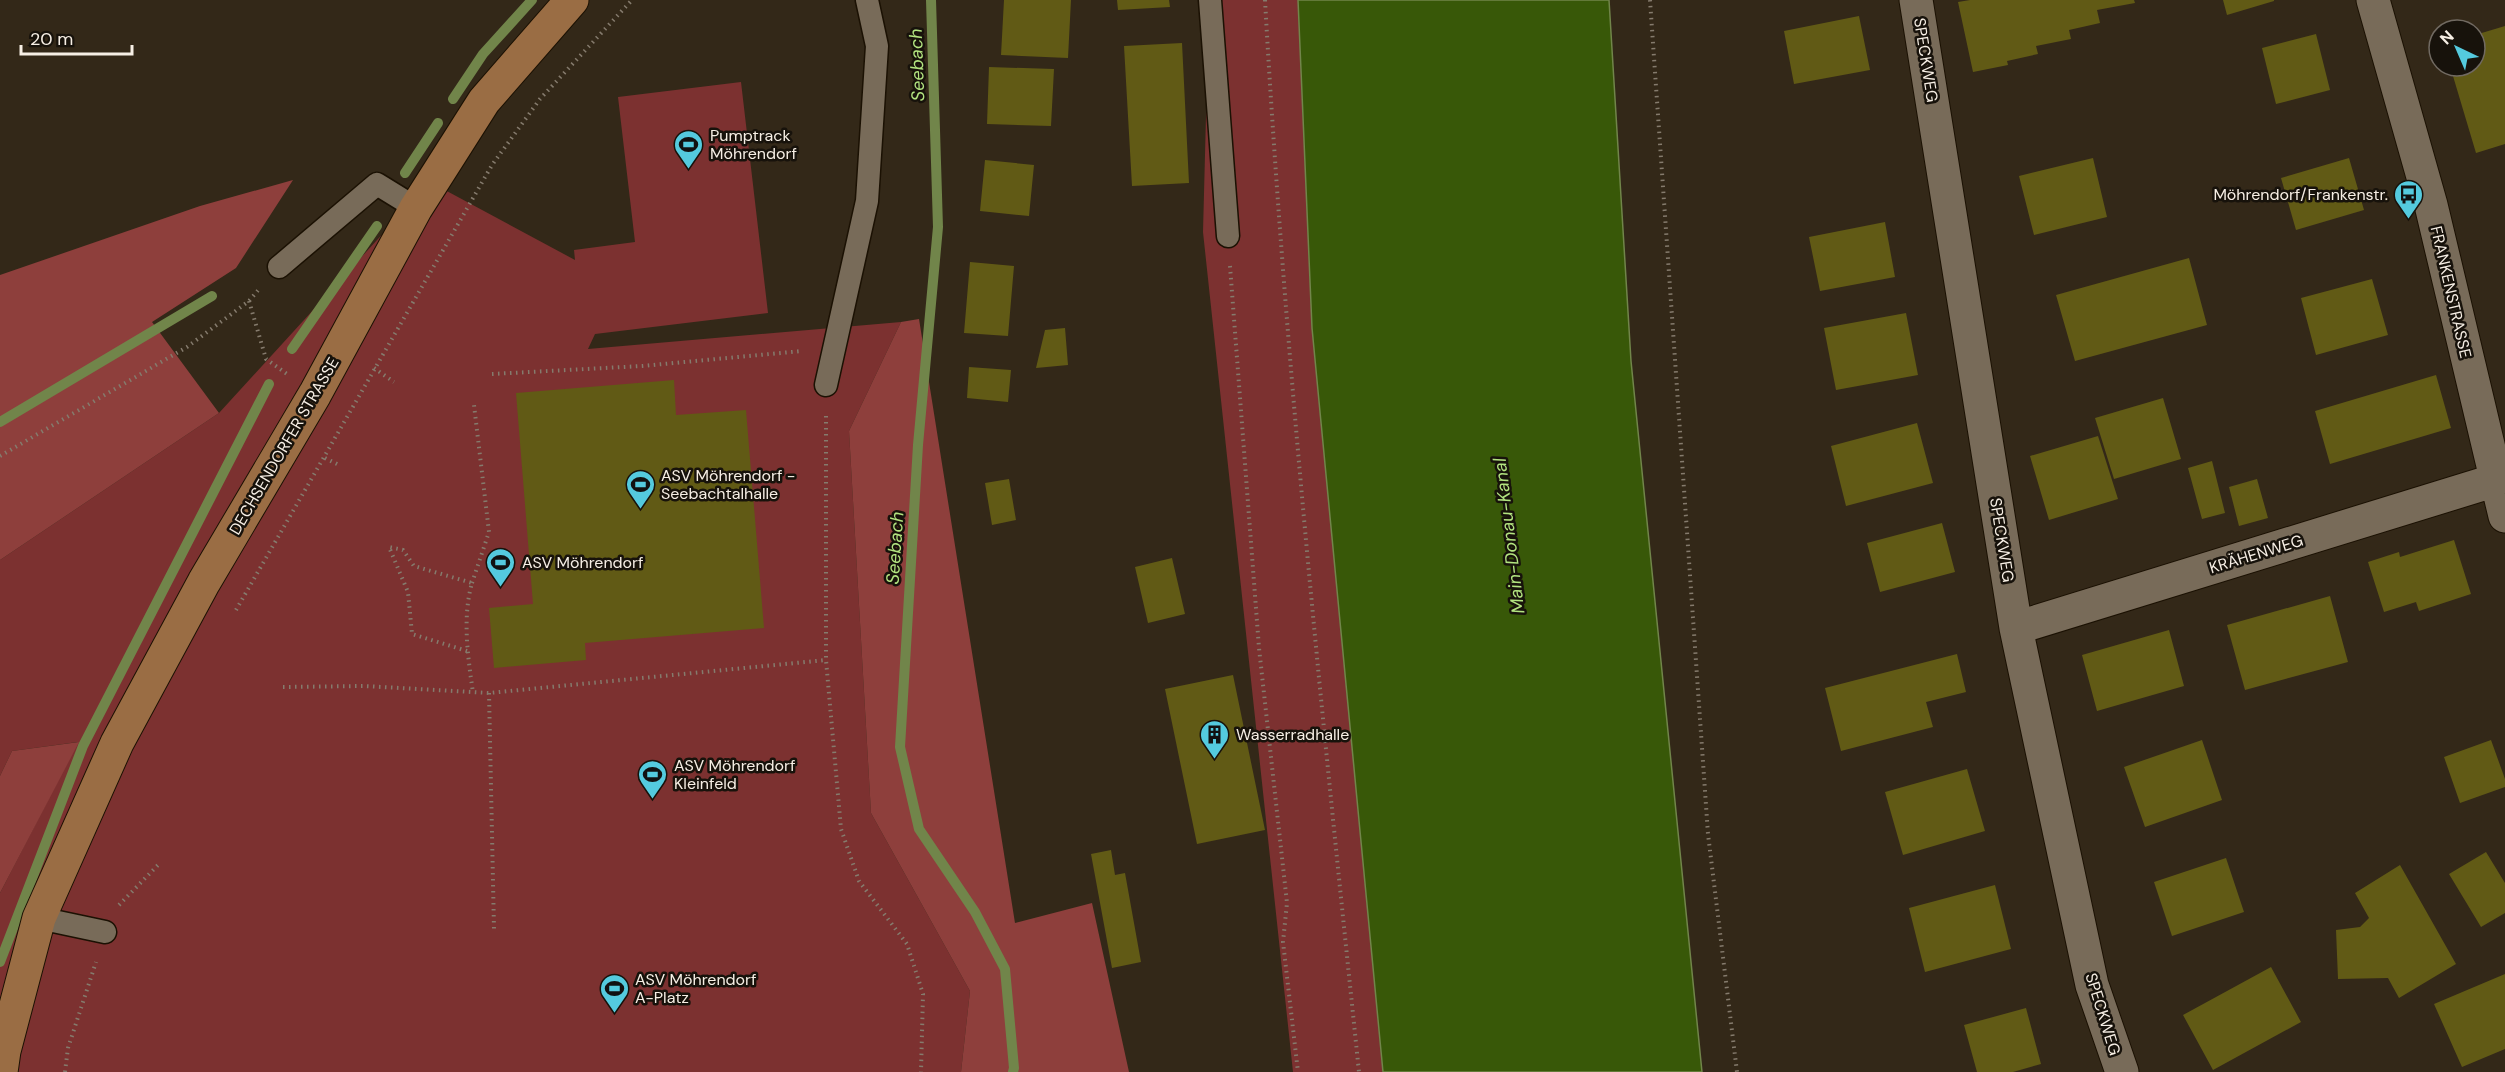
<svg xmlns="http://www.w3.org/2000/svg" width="2505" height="1072" viewBox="0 0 2505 1072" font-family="'DM Sans',sans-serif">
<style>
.green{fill:#7c3130}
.forest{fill:#8e3f3c}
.water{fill:#385808;stroke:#71854a;stroke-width:1.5}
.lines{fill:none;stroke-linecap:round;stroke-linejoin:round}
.stream{stroke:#71854a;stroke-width:10}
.building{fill:#615a15}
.lane-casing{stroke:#1b1103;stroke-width:25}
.street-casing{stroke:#1b1103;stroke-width:35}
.secondary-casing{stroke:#1b1103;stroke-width:35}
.path{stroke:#857b6d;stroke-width:4;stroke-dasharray:1.5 4.5;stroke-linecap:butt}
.lane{stroke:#786b59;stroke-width:22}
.street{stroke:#786b59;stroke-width:33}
.secondary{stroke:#9a6d44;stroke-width:33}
.labels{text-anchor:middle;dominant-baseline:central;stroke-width:5;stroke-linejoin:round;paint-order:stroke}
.street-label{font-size:16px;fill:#f7efe5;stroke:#17120b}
.poi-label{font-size:16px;fill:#f7efe5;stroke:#17120b;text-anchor:start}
.water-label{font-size:18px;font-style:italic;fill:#b3e480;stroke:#17120b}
</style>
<rect width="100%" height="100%" fill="#332818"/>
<path class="green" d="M1209,0H1298L1312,328L1383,1072H1293L1203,232Z
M741,82L768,313L595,334L588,349L901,322L849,431L871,813L970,991L961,1072H0V893L78,742L12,751L0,776V560L219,413L430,182L575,260L574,250L635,242L618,97Z"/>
<path class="forest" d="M293,180L236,268L152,322L219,413L0,560V275L200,206Z
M919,319L1015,923L1092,903L1129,1072H961L970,991L871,813L849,431L901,322Z
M79,742L0,893V776L12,751Z"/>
<path class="water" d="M1298,0H1609L1631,361L1702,1072H1383L1312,328Z"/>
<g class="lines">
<path class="stream" d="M931,0L938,227L918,445L900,747L919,829L975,912L1005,969L1014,1068L1013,1072
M453,99L483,54L532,0
M405,173L438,123
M292,349L377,226
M0,422L212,296
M0,962L83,746L269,384"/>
</g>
<path class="building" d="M1004,0H1071L1068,58L1001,55Z
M1117,0H1169L1170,7L1118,10Z
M1970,0H2134L2135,3L2097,10L2100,23L2069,30L2071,39L2036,46L2038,54L2007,61L2008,65L1973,72L1958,2Z
M2223,0H2274V1L2227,15Z
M1859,16L1870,70L1794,84L1784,31Z
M2505,26V144L2476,153L2450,66H2475V35Z
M2316,34L2330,90L2276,104L2262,48Z
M1182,43L1189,183L1132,186L1124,46Z
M989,67L1054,69L1051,126L987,124Z
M2093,158L2107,217L2034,235L2019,176Z
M2349,158L2364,210L2296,230L2281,178Z
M985,160L1034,165L1029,216L980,211Z
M1885,222L1895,277L1820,291L1809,237Z
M2189,258L2207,325L2075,361L2056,295Z
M970,262L1014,266L1008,336L964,333Z
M2372,279L2388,335L2316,355L2301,298Z
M1906,313L1918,375L1836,390L1824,328Z
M1065,328L1068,365L1036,368L1045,330Z
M969,367L1011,370L1008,402L967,398Z
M2436,375L2451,428L2330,464L2315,411Z
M674,380L676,415L746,410L764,628L585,643L586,660L494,668L489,608L533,604L516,393Z
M2163,398L2181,459L2114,479L2095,418Z
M1917,423L1933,483L1846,506L1831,446Z
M2098,436L2118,499L2049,520L2030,456Z
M2212,461L2225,513L2202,519L2188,468Z
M1009,479L1016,520L992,525L985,483Z
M2257,479L2268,518L2239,526L2229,487Z
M1942,523L1955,572L1880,592L1867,543Z
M2454,540L2471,594L2419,611L2416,602L2384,612L2368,562L2399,552L2400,557Z
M1172,558L1185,614L1148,623L1135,567Z
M2330,596L2348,662L2245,690L2227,625Z
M2169,630L2184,686L2097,711L2082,655Z
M1957,654L1966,692L1926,702L1933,727L1841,751L1825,688Z
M1233,675L1265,830L1197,844L1165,689Z
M2202,740L2222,800L2145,827L2124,767Z
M2491,740L2505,779V787L2460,803L2444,757Z
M1967,769L1985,831L1903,855L1885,792Z
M1111,850L1115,875L1125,873L1141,962L1112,968L1091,854Z
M2486,852L2505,883V913L2481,927L2449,874Z
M2226,858L2244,912L2172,936L2154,882Z
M2400,865L2456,964L2399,998L2388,978L2338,979L2336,930L2360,927L2369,918L2355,893Z
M1995,885L2011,949L1925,972L1909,908Z
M2271,967L2301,1022L2213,1070L2183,1015Z
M2505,974V1049L2462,1067L2434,1004Z
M2026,1008L2041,1064L2013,1072H1977L1964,1025Z"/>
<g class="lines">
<defs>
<path id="lane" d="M1210,0L1228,236
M279,267L377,184L416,208
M826,385L867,201L877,46L867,0
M39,918L105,932"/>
<path id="street" d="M1916,0L2016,628L2092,985L2122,1072
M2373,0L2431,205L2505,516
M2016,628L2496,480"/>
<path id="secondary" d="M1,1072L4,1051L39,918L117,743L204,582L315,394L416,208L484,101L572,0"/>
</defs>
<use href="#lane" class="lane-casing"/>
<use href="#street" class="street-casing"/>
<use href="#secondary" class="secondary-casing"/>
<path class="path" d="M1265,0C1285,358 1322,715 1359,1072
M1650,0L1708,834L1737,1072
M1230,266L1259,648L1287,903L1283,942L1298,1072
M249,301L266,359L287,374
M374,368L394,382
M492,374L642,366L802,351
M826,416V660L841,829L859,881L907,944L923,994L921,1072
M0,456L187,347L249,301L260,288
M325,458L341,466
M472,583L489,532L474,405
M236,610L492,165L540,99L632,0
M467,651L412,634L408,592L389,547L403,550L414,566L472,583C462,618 468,657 473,693
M283,687L364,686L489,693L826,660
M489,693L494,929
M119,905L158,865
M65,1072L68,1048L96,962"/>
<use href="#lane" class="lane"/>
<use href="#street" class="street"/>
<use href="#secondary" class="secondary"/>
</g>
<defs>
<symbol id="stadium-pin" viewBox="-11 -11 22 30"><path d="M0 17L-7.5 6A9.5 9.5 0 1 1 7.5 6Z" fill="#54cade" stroke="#17120b"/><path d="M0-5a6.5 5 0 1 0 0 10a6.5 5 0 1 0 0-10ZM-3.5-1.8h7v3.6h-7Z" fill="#111"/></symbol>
<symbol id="bus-pin" viewBox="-11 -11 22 30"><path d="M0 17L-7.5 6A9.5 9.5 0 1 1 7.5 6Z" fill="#54cade" stroke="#17120b"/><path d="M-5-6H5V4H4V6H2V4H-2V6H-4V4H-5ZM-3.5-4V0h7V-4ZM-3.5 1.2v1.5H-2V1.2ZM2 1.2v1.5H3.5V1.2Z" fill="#111"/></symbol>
<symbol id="building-pin" viewBox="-11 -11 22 30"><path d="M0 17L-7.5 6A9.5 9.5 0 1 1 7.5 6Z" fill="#54cade" stroke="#17120b"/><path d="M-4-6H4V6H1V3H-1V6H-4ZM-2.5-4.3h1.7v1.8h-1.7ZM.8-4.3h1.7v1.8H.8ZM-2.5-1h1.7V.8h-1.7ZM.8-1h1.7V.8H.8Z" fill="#111"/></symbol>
</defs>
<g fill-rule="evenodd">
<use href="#stadium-pin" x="672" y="128" width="33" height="45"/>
<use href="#bus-pin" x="2392" y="178" width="33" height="45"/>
<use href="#stadium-pin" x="624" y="468" width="33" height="45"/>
<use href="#stadium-pin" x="484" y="546" width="33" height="45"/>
<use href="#building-pin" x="1198" y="718" width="33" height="45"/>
<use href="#stadium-pin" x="636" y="758" width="33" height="45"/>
<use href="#stadium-pin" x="598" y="972" width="33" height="45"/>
</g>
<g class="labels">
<g class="street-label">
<text transform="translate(1926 60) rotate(81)">SPECKWEG</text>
<text transform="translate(2451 292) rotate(77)">FRANKENSTRASSE</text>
<text transform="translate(284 446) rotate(-60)">DECHSENDORFER STRASSE</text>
<text transform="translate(2002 540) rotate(81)">SPECKWEG</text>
<text transform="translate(2256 554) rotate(-17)">KRÄHENWEG</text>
<text transform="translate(2103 1014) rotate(73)">SPECKWEG</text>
</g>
<g class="poi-label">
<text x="710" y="135">Pumptrack<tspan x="710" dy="18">Möhrendorf</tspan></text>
<text x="2388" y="194" text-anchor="end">Möhrendorf/Frankenstr.</text>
<text x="661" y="475">ASV Möhrendorf -<tspan x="661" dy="18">Seebachtalhalle</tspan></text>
<text x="522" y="562">ASV Möhrendorf</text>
<text x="1236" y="734">Wasserradhalle</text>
<text x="674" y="765">ASV Möhrendorf<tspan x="674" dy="18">Kleinfeld</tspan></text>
<text x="635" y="979">ASV Möhrendorf<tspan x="635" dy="18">A-Platz</tspan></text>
</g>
<g class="water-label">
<text transform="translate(917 65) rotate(-92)">Seebach</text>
<text transform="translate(1509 536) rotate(-97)">Main-Donau-Kanal</text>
<text transform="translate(895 548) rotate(-86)">Seebach</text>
</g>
</g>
<g transform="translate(2457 48) rotate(316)"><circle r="28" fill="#17120b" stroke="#716a62" stroke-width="1.5"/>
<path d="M0-4.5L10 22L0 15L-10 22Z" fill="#54cade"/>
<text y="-9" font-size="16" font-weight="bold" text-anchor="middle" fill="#f7efe5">N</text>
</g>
<path d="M21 45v9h111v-9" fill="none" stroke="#f7efe5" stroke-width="3"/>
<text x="30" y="45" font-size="18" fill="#f7efe5" stroke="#17120b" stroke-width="4.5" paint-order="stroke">20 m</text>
</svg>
